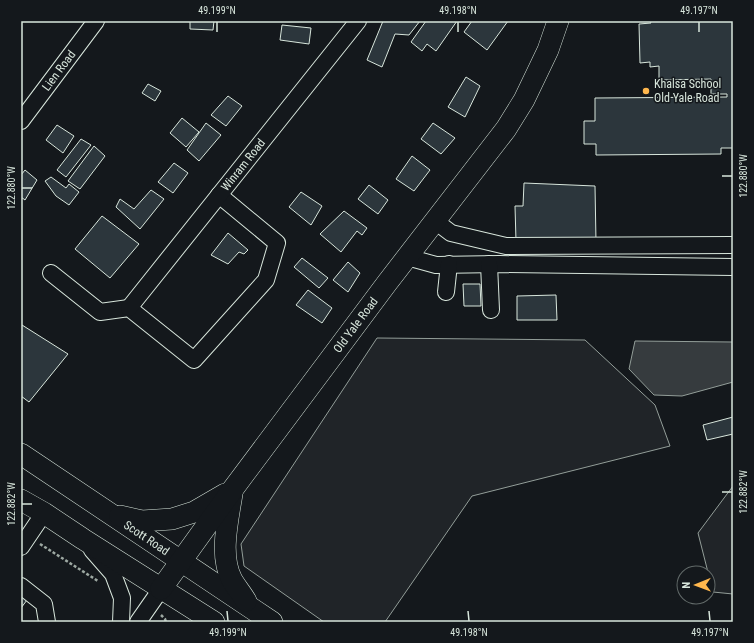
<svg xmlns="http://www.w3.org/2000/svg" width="754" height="643" viewBox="0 0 754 643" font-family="'Roboto Condensed',sans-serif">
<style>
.green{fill:#202428;stroke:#939e99}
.water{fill:#363b3e;stroke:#939e99}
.building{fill:#2c363c;stroke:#d8e6dc}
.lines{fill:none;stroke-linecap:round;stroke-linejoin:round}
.minor-casing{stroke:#d8e6dc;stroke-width:18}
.major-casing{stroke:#d8e6dc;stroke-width:22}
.path{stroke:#9da8a2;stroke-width:2.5;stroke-dasharray:3 2;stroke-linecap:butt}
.minor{stroke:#14181c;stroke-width:16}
.major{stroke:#14181c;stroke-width:21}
.ticks{fill:none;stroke:#d8e6dc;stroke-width:1.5}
.poi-dot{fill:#ffb74d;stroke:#14181c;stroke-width:1.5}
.labels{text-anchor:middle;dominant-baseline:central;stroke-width:3;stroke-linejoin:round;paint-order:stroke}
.street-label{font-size:12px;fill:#d8e6dc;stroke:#14181c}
.poi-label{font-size:12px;fill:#d8e6dc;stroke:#14181c;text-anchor:start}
.neatline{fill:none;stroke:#d8e6dc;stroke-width:1.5}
.ticks-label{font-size:10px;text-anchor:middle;fill:#d8e6dc}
</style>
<rect width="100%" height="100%" fill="#14181c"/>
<path class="green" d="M377,338L585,340L655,405L670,446L472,496L385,622H324L244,566L241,544Z
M733,486V594L713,592L698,533Z"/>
<path class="water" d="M635,341L733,342V382L682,396L654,395L629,369Z"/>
<path class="building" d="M190,21H214L213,30L190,29Z
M383,21H420L409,35L395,34L382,67L367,60Z
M426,21H457L436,51L427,44L422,51L411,42Z
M472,21H508L487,50L464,32Z
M650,21H733V148H721V154L596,155V144H584V121H595V98L727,97V94H711V79L659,80V66L650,67V62L640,63L639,24L651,23Z
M282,25L311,28L309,44L280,40Z
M466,77L480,86L465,117L448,107Z
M148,84L161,91L155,101L142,93Z
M228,96L242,106L226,126L211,115Z
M182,118L199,132L186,147L170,133Z
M206,123L221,135L199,161L187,150Z
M433,123L455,138L441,154L421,139Z
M57,125L74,136L63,153L46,140Z
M81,139L91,145L66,177L57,170Z
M94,146L105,156L80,189L68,181Z
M412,156L430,170L414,191L396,179Z
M174,163L188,173L173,193L158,182Z
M25,170L37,180L25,200L21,197V175Z
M51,177L66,188L69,184L79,192L69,205L56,196L45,181Z
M524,183L595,186L596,242L516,241L515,206H523Z
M369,185L388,200L378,214L358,199Z
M151,190L164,199L140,229L116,207L120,199L134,209Z
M301,192L322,206L311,225L289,207Z
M344,211L367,228L362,235L357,231L341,252L320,234Z
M102,216L139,244L110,278L75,249Z
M228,233L248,250L244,254L239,252L228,264L211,255Z
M302,258L328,278L319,288L294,267Z
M348,262L360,273L348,292L333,280Z
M463,284H480L481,306H464Z
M308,290L332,308L322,323L296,305Z
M556,295L557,320H517V296Z
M22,325L68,354L29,402L21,396V326Z
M733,417V434L707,440L703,425Z
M21,596L27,600L21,608Z"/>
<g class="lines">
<defs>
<g id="minor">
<path id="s1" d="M21,121L96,21"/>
<path d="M435,221L451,233L506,246L733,245"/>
<path d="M407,257L436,265L499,264L733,267"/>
<path d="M489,264L491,310"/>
<path d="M51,273L100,312L129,308L194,360L266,280L277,243L219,195"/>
<path d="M446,292L449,264"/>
<path id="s2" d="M129,308L358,21"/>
<path d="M21,547L44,513"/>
<path d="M92,550L113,574L122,598L121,622"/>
<path d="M21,586L44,604L47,622"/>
<path d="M138,622L161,589"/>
</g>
<g id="major">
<path id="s3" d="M21,454L272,622"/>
<path d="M232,494C228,520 219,556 232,580C236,587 242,594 246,601"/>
<path d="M21,500L44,513L83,539L214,622"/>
<path d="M120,516L142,521L172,519L194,512L225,494"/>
<path id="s4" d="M161,589L233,489L387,283L506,129L524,100L537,73L548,50L558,21"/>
</g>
</defs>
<use href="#minor" class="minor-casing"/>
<use href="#major" class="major-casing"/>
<path class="path" d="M40,544L98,581
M161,615L165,619L166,622"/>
<use href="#minor" class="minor"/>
<use href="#major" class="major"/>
</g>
<path class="ticks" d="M217,22V32M458,22V32M699,22V32M722,176H732M22,188H32M722,492H732M22,504H32M227,611L228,621M468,611L469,621M709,611L710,621"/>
<circle class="poi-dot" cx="646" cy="91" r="4"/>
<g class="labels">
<g class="street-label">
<text stroke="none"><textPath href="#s1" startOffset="63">Lien Road</textPath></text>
<text stroke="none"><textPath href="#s2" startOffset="183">Winram Road</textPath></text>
<text stroke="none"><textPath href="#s4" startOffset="328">Old Yale Road</textPath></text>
<text stroke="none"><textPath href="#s3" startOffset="151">Scott Road</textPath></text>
</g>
<g class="poi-label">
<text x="654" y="84">Khalsa School<tspan x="654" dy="14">Old Yale Road</tspan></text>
</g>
</g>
<rect width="754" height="643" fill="none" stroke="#14181c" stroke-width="44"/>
<g transform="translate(696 585) rotate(269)"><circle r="19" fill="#14181c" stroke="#626a69"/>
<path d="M0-3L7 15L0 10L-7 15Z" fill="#ffb74d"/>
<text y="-6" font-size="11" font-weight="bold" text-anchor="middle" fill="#d8e6dc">N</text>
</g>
<rect x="22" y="22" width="710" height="599" class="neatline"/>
<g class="ticks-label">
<text x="217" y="14">49.199°N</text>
<text x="458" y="14">49.198°N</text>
<text x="699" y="14">49.197°N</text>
<text transform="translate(743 176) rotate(-90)" y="4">122.880°W</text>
<text transform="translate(11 188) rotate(-90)" y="4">122.880°W</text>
<text transform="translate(743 492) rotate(-90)" y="4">122.882°W</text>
<text transform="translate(11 504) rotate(-90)" y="4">122.882°W</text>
<text x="228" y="636">49.199°N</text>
<text x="469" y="636">49.198°N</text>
<text x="710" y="636">49.197°N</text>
</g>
</svg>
